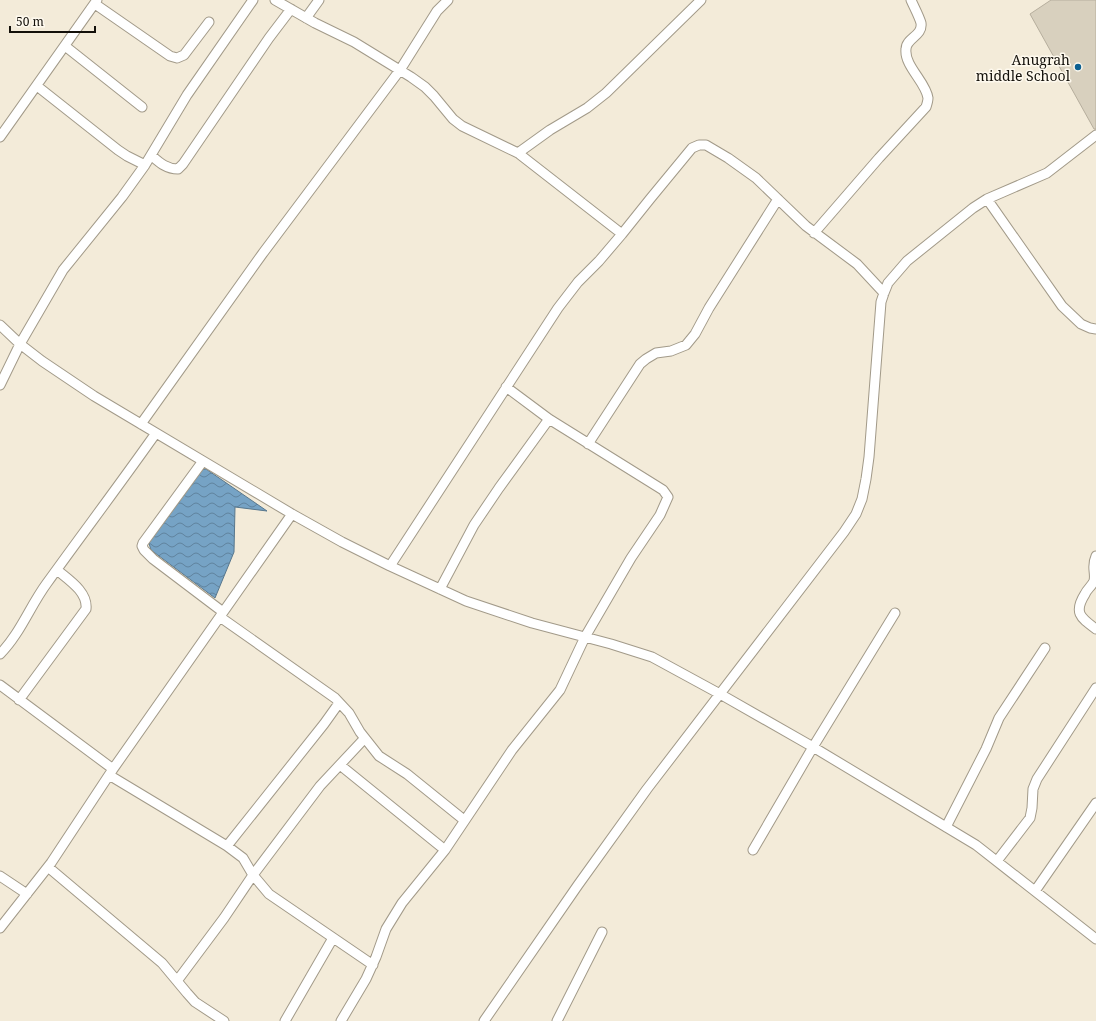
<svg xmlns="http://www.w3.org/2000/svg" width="1096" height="1021" viewBox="0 0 1096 1021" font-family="'Noto Serif',serif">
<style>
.water{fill:url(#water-waves);stroke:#58778d}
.building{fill:#d8d0be;stroke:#b6ae9d}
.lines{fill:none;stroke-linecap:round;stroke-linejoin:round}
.street-casing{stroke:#a29a89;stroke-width:11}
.street{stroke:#fff;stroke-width:9}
.poi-dot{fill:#0b5f91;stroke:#fef9ee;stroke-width:1.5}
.labels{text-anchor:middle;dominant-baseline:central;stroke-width:3;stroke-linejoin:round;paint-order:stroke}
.poi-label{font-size:14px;fill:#13100a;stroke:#fef9ee;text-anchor:end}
</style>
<defs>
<pattern id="water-waves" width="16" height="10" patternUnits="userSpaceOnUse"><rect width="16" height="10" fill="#76a3c5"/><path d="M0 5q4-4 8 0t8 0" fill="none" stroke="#60839e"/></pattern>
</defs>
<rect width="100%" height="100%" fill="#f3ebd9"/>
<path class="water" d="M206,469L267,511L235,507L234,552L215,598L151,550L148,540L200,470Z"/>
<path class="building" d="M1051,0H1096V129H1094L1030,14Z"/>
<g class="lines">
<defs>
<path id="street" d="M275,0L315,23L354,42L411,77L425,87L434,96L453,119L462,126L518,153L622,234
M95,4L170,56L177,58L184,55L209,22
M306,18L319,0
M65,46L142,107
M37,86L118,150L127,156L145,165
M0,137L97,0
M518,153L550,130L587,108L606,93L701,0
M151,155C159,162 166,169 178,169L183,164L269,38L291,9
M987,199L1062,306L1081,324L1090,328L1096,329
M814,233L879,158L926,107C927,104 928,101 928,98C926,82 904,66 906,49C906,38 923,36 921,23C919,16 914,7 911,0
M0,325L20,344L42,361L94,396L292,514L342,542L390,566L466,601L532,623L611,644L652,657L720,694L813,747L976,845L1096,939
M0,385L20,344L63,270L122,197L145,165L187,95L253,0
M141,424L263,253L400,70L437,11L448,0
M588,444L640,364L646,359L656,353L671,351L686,345L695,334L709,308L778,199
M203,461L143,543L142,546L144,550L153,559L223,612
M1096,556C1091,567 1096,572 1094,581C1092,586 1087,589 1085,594C1073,613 1081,618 1096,629
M390,566L558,308L578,282L599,261L622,234L650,199L692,148L699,145H706L728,158L756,178L806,226L857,264L884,293
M440,589L474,525L499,488L549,419
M220,617L335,698L349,713L360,732L379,756L407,774L464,820
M0,654C20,634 30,606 47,583C83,533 120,484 156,433
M0,685L113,769
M19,700L86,609C88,592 69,580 57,570
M340,765L445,850
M109,775L227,846L243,858L253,875L269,894L373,965
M946,827L986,749L999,718L1045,648
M227,846L324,724L339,703
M753,850L813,747L895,613
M997,861L1030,818L1032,808L1033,789L1037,779L1096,688
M48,867L162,963L187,993L195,1002L224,1021
M0,876L27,894
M1035,891L1096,803
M0,928L51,863L113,769L292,514
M177,981L224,918L253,875L320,786L364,739
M285,1021L333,938
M341,1021L366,979L376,957L386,929L402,903L445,850L512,750L560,690L585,637L631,558L660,515L668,497L663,490L549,419L506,387
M484,1021L578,885L647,789L844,532L856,514L862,499L866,479L869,457L881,302L884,293L888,283L907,261L973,208L987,199L1047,173L1096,135
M557,1021L602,932"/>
</defs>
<use href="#street" class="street-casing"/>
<use href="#street" class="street"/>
</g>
<circle class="poi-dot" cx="1078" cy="67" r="4"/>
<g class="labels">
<g class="poi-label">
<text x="1070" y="59">Anugrah<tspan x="1070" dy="16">middle School</tspan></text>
</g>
</g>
<path d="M10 26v6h85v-6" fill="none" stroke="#13100a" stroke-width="2"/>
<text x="16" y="26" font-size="12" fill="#13100a" stroke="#fef9ee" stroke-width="3" paint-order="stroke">50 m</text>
</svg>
